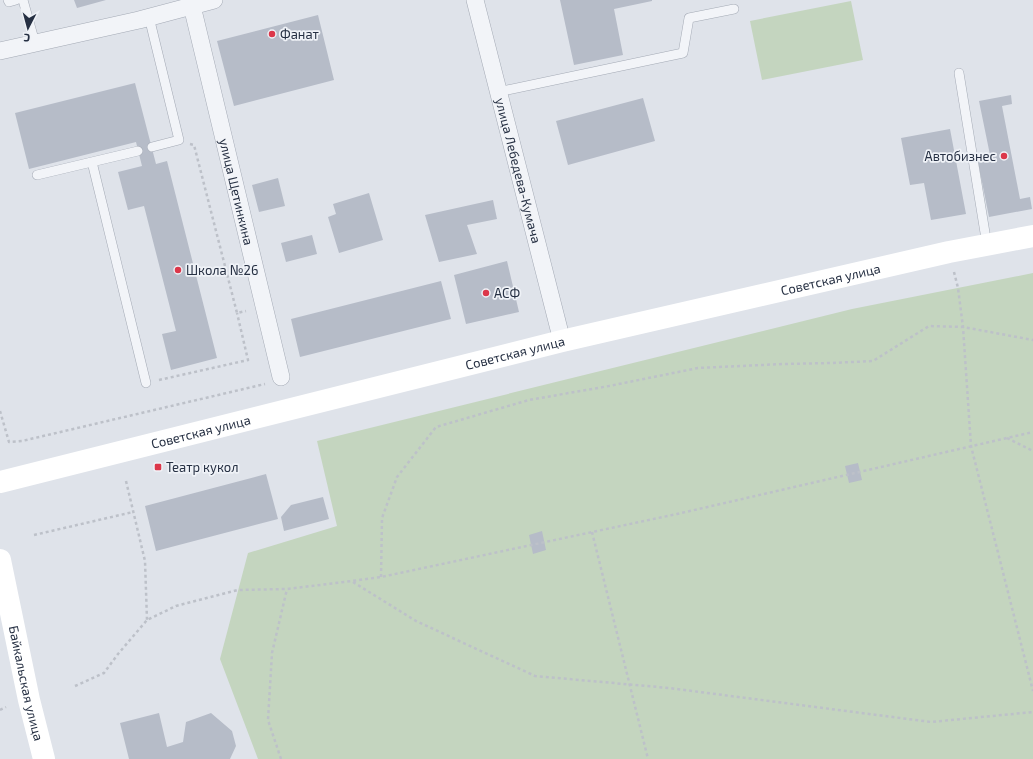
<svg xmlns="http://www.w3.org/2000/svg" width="1033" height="759" viewBox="0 0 1033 759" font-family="'Exo 2',sans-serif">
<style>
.green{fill:#c4d5bf}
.building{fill:#b6bcc8}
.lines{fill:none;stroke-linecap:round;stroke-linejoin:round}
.lane-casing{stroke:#a4aab5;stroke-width:10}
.street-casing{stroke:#a4aab5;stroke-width:18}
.path{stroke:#bdc1c9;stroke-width:2.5;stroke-dasharray:3 3;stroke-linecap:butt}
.lane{stroke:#f2f4f8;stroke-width:9}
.street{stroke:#f2f4f8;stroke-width:17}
.secondary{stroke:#fff;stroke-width:22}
.poi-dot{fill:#dc374a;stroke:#eff2f7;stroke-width:1.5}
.labels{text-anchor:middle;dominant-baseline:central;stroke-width:3.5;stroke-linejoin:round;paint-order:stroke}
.poi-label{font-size:13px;fill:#263043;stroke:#eff2f7;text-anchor:start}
.street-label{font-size:13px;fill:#263043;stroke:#eff2f7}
</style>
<rect width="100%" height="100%" fill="#dfe3ea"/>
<path class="green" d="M851,1L863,60L762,80L750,21Z
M1033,273V759H258L220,659L248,553L337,526L317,441L852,309Z"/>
<path class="building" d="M74,0H106L77,8Z
M560,0H652V1L614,9L623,55L574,65Z
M318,15L334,80L234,106L217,41Z
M135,83L156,164L167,161L217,358L171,370L162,334L176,331L144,206L128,210L118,172L142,166L136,142L29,169L15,113Z
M1011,95L1012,104L1002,106L1020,199L1030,197L1032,209L989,217L977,157L990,155L979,101Z
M643,98L655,141L568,165L556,121Z
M950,129L966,214L931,220L924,183L910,185L901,138Z
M278,178L285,206L259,212L252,185Z
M369,193L383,240L339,253L328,217L336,214L333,204Z
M493,200L497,219L467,225L477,254L439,262L425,215Z
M312,235L317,254L286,262L281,243Z
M507,261L519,312L466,324L454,275Z
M441,281L451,319L300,357L291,319Z
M858,463L862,480L849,483L845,466Z
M266,474L278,519L156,551L145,506Z
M323,497L329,519L284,531L281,517L291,505Z
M542,531L546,550L533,554L529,535Z
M159,713L167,747L183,742L186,722L211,713L232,731L236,746L230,759H129L120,723Z"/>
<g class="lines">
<defs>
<path id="lane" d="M8,0L9,2L16,0
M23,0L35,43
M149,17L179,140L152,147
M959,73L987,245
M498,92L683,53L689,18L734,9
M92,162L146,383
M37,175L138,151"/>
<g id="street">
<path id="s1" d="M475,0L562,341"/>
<path id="s2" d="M192,6L281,377"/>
<path d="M0,51L139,20L214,0"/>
</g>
</defs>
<use href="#lane" class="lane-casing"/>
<use href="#street" class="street-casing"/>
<path class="path" d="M190,144L194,145L237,313L246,311
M954,272L958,288L963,327L971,446L1033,691
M159,380L248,360L237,313
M0,411L9,442L22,441L265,384
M1007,438L1033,451
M126,481L145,561L147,620
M592,532L648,759
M34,535L133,512
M381,577L382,518L397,477L436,427L529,400L609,386L698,368L783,364L832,363L873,361L929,326L963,327L1033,340
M353,582L416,621L535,676L669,688L931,722L1033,712
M75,686L104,673L118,654L147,620L176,606L238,590L287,589L352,581L381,577L677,514L1033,432
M0,710L6,707
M281,759L268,720L272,653L287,589"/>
<use href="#lane" class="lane"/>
<use href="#street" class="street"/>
<g class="secondary">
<path id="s3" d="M0,482L562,341L949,252L1033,236"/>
<path id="s4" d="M0,560L29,700L44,759"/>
</g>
</g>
<g class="poi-dot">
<circle cx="272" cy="34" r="4"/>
<circle cx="1004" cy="156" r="4"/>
<circle cx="178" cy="270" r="4"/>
<circle cx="486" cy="293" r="4"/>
<rect x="154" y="463" width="8" height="8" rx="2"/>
</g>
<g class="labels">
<g class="poi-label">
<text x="280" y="34">Фанат</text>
<text x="996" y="156" text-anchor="end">Автобизнес</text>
<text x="186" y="270">Школа №26</text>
<text x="494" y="293">АСФ</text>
<text x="166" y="467">Театр кукол</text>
</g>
<g class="street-label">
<text stroke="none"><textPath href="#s1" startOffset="176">улица Лебедева-Кумача</textPath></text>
<text stroke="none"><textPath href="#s2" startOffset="191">улица Щетинкина</textPath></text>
<text stroke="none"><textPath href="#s3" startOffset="855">Советская улица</textPath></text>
<text stroke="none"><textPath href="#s3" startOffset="531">Советская улица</textPath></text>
<text stroke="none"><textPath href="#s3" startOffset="207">Советская улица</textPath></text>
<text stroke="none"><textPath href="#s4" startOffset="126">Байкальская улица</textPath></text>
</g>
</g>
<g transform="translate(28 28) rotate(186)" stroke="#eff2f7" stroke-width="3" paint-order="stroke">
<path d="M0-3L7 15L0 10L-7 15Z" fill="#263043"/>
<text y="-6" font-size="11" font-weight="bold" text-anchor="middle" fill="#263043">С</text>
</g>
</svg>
